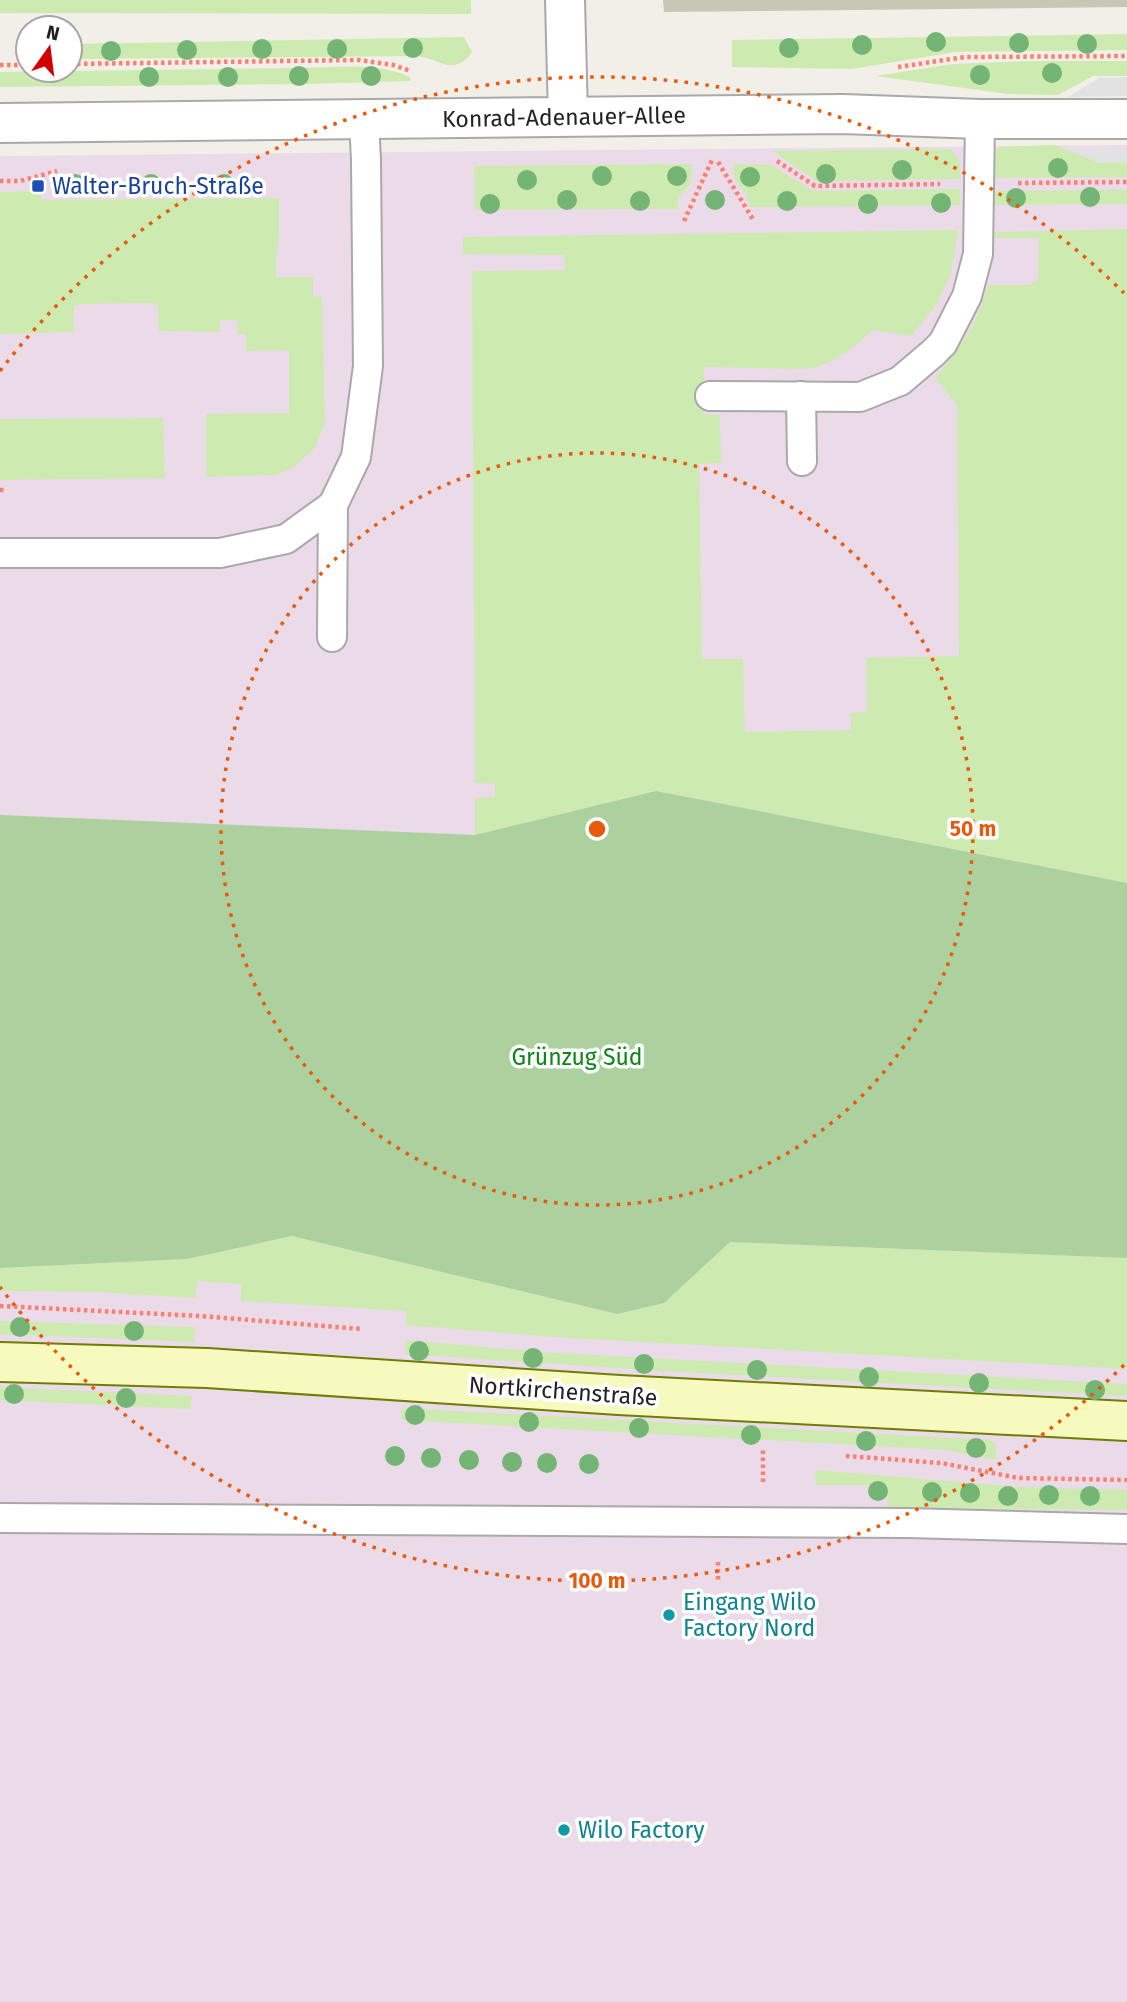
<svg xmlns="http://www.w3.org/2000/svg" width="1127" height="2002" viewBox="0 0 1127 2002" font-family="'Fira Sans',sans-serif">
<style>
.industrial{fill:#ebdbe8}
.construction{fill:#c7c7b4}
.grass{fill:#cdebb0}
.forest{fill:#add19e}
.parking{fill:#e2e2e2}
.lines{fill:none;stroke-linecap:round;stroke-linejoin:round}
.service-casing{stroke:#a9a9a9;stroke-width:32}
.minor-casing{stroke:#a9a9a9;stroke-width:42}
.secondary-casing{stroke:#707d05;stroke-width:42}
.path{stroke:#fa8072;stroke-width:4.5;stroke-dasharray:3.5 3.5;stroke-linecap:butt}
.service{stroke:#fff;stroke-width:28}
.minor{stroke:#fff;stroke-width:38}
.secondary{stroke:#f7fabf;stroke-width:38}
.tree{fill:#74b475}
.ring{fill:none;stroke:#e8590c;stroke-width:3.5;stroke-dasharray:3.5 7}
.transit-dot{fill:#1a4fb4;stroke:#fff;stroke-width:2.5}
.culture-dot{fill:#0f9aa8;stroke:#fff;stroke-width:2.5}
.labels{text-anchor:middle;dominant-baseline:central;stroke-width:7;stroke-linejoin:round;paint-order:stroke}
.street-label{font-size:23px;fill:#222;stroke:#fff}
.transit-label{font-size:23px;fill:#164399;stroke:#fff;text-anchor:start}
.park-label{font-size:23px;fill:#0c8416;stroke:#fff}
.culture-label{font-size:23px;fill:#0d838f;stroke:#fff;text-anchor:start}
.centre{fill:#e8590c;stroke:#fff;stroke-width:3.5}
.ring-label{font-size:21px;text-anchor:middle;font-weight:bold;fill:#e8590c;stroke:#fff;stroke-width:7;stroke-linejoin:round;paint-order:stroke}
</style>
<rect width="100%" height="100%" fill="#f2efe9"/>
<path class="industrial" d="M1127,145V2002H0V156Z"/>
<path class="construction" d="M663,0H1127V7L664,12Z"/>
<path class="grass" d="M0,0H471V14L0,13Z
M1127,34V50L955,52L852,69L732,67V40Z
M464,37L472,52C453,78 440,58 416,56L70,59V44Z
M1032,61H1127V76H1093L1058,95L1008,94L876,76L953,64Z
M293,68C330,68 376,61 410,77L411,81L307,84L0,87V72Z
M1055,145L1099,163H1127V177L991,178V164L998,147Z
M951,149L960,162V179L817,181L772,151Z
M692,164L691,183L678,199V209L475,210L474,166Z
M733,164L771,165L813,191L960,189V205L750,207C747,186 733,189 733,164Z
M1127,190V204L991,205V191Z
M41,191V199L49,200L279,198V238L276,259V277H313V296L322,297L325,423L315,448L295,466L276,475L206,477V414L289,413V350L246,351V334H238L237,320H220V332L159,331L158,305L150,303L82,304L74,306V332L0,334V192Z
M1127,229V883L656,791L475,835V798L495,797V784L475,783L472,271L565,270L564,255L463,254V237L958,230L951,274L935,307L911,336L873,330C852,348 835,364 807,369L704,367V414L720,415L721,463L699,464L702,659H743L745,732L851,730V713L867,712L866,658L959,656L957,405L935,378C961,347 977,325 988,285H1030L1038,279L1039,238H993L994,232Z
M163,418L165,478L0,480V419Z
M292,1236L617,1314L664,1303L730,1242L1127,1258V1369L553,1337L406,1325V1311L241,1301V1284L197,1281L196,1298L96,1292L0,1291V1268L187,1259Z
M0,1321L195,1327L194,1342L0,1334Z
M406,1340L541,1352L1127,1384V1396L661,1371L405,1354Z
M0,1387L192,1396L190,1409L0,1400Z
M402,1408L990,1440L996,1444V1460L947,1450L401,1420Z
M815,1470L1020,1487L1127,1490V1510L887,1508L888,1485H816Z"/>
<path class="forest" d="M656,791L1127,883V1258L730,1242L664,1303L617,1314L292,1236L187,1259L0,1268V815L475,835Z"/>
<path class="parking" d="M1127,77V96L1068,97L1099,78Z
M1127,148V163H1099L1067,149Z"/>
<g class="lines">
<defs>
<path id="service" d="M710,396L860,397L900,381L933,353L943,343L967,296L978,254L980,119
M801,396L802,461
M0,553H220L286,539L333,505L356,457L368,366L366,160L364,120
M332,637L333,505
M0,1518L908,1523L1127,1529"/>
<path id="minor" d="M565,0L568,117
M0,123L843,114L980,119H1127"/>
<path id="secondary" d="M0,1362L207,1368L619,1395L1127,1421"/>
</defs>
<use href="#service" class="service-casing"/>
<use href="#minor" class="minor-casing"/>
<use href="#secondary" class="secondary-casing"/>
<path class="path" d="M70,64L359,60L393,65L411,71
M0,65H28
M898,67L965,57L1127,56
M777,161L815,186L940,184
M718,162L754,221
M0,181H20L57,171
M1018,183L1127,182
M684,221L712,160
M0,490H7
M0,1306L200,1316L362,1329
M846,1456L941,1463L1018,1478L1127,1480
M763,1482V1449
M718,1562V1582"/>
<use href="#service" class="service"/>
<use href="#minor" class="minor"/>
<use href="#secondary" class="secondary"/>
</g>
<g class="tree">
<circle cx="936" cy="42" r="10"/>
<circle cx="1019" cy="43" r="10"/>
<circle cx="1087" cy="44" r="10"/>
<circle cx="862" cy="45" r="10"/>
<circle cx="413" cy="48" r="10"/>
<circle cx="789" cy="48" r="10"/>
<circle cx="262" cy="49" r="10"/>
<circle cx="337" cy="49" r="10"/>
<circle cx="187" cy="50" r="10"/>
<circle cx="111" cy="51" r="10"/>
<circle cx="1052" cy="73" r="10"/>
<circle cx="980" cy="75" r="10"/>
<circle cx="299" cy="76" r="10"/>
<circle cx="371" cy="76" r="10"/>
<circle cx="149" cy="77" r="10"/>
<circle cx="228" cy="77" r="10"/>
<circle cx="1058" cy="168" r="10"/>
<circle cx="902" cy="170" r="10"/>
<circle cx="826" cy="174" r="10"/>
<circle cx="602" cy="176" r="10"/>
<circle cx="677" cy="176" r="10"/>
<circle cx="750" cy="177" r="10"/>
<circle cx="527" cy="180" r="10"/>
<circle cx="75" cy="184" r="10"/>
<circle cx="151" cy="184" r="10"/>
<circle cx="224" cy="184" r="10"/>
<circle cx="1090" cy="197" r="10"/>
<circle cx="1016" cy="198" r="10"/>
<circle cx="567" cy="200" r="10"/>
<circle cx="715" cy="200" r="10"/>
<circle cx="640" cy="201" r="10"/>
<circle cx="787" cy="201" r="10"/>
<circle cx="941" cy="203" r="10"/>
<circle cx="490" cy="204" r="10"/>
<circle cx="868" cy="204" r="10"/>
<circle cx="20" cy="1327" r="10"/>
<circle cx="134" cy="1331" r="10"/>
<circle cx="419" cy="1351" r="10"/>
<circle cx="533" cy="1358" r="10"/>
<circle cx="644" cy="1364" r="10"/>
<circle cx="757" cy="1370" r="10"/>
<circle cx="869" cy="1377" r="10"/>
<circle cx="979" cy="1383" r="10"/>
<circle cx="1095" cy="1390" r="10"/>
<circle cx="14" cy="1394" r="10"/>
<circle cx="126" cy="1398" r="10"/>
<circle cx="415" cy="1415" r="10"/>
<circle cx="529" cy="1422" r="10"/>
<circle cx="639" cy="1428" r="10"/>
<circle cx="751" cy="1435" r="10"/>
<circle cx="866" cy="1441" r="10"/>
<circle cx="976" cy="1448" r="10"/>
<circle cx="395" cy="1456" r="10"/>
<circle cx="431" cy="1458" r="10"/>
<circle cx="469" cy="1460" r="10"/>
<circle cx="512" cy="1462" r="10"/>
<circle cx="547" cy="1463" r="10"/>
<circle cx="589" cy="1464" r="10"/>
<circle cx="878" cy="1491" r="10"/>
<circle cx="932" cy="1492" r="10"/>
<circle cx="970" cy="1493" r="10"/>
<circle cx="1049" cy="1495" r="10"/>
<circle cx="1008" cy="1496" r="10"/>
<circle cx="1090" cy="1496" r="10"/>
</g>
<g class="ring">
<circle cx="597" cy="829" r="376"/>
<path d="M1124 1365A752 752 0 0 1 0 1287M0 371A752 752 0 0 1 1124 293"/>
</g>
<rect class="transit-dot" x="31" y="179" width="14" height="14" rx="3.5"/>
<g class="culture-dot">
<circle cx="669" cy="1615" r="7"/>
<circle cx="564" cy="1830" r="7"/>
</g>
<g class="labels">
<g class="street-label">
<text transform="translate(564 117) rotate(-1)">Konrad-Adenauer-Allee</text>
<text transform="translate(563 1391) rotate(4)">Nortkirchenstraße</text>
</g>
<g class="transit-label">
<text x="52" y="186">Walter-Bruch-Straße</text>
</g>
<g class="park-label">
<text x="577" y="1057">Grünzug Süd</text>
</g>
<g class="culture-label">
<text x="683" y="1602">Eingang Wilo<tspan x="683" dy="26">Factory Nord</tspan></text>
<text x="578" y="1830">Wilo Factory</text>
</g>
</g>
<circle cx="597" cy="829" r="10" class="centre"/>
<g class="ring-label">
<text x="973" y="836">50 m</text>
<text x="597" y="1588">100 m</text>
</g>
<g transform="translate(49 49) rotate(14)"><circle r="33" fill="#ffffff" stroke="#a7a7a7" stroke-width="2"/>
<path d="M0-5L12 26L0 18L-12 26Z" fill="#d40000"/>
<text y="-10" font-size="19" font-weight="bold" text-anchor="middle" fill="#222222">N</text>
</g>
</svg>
